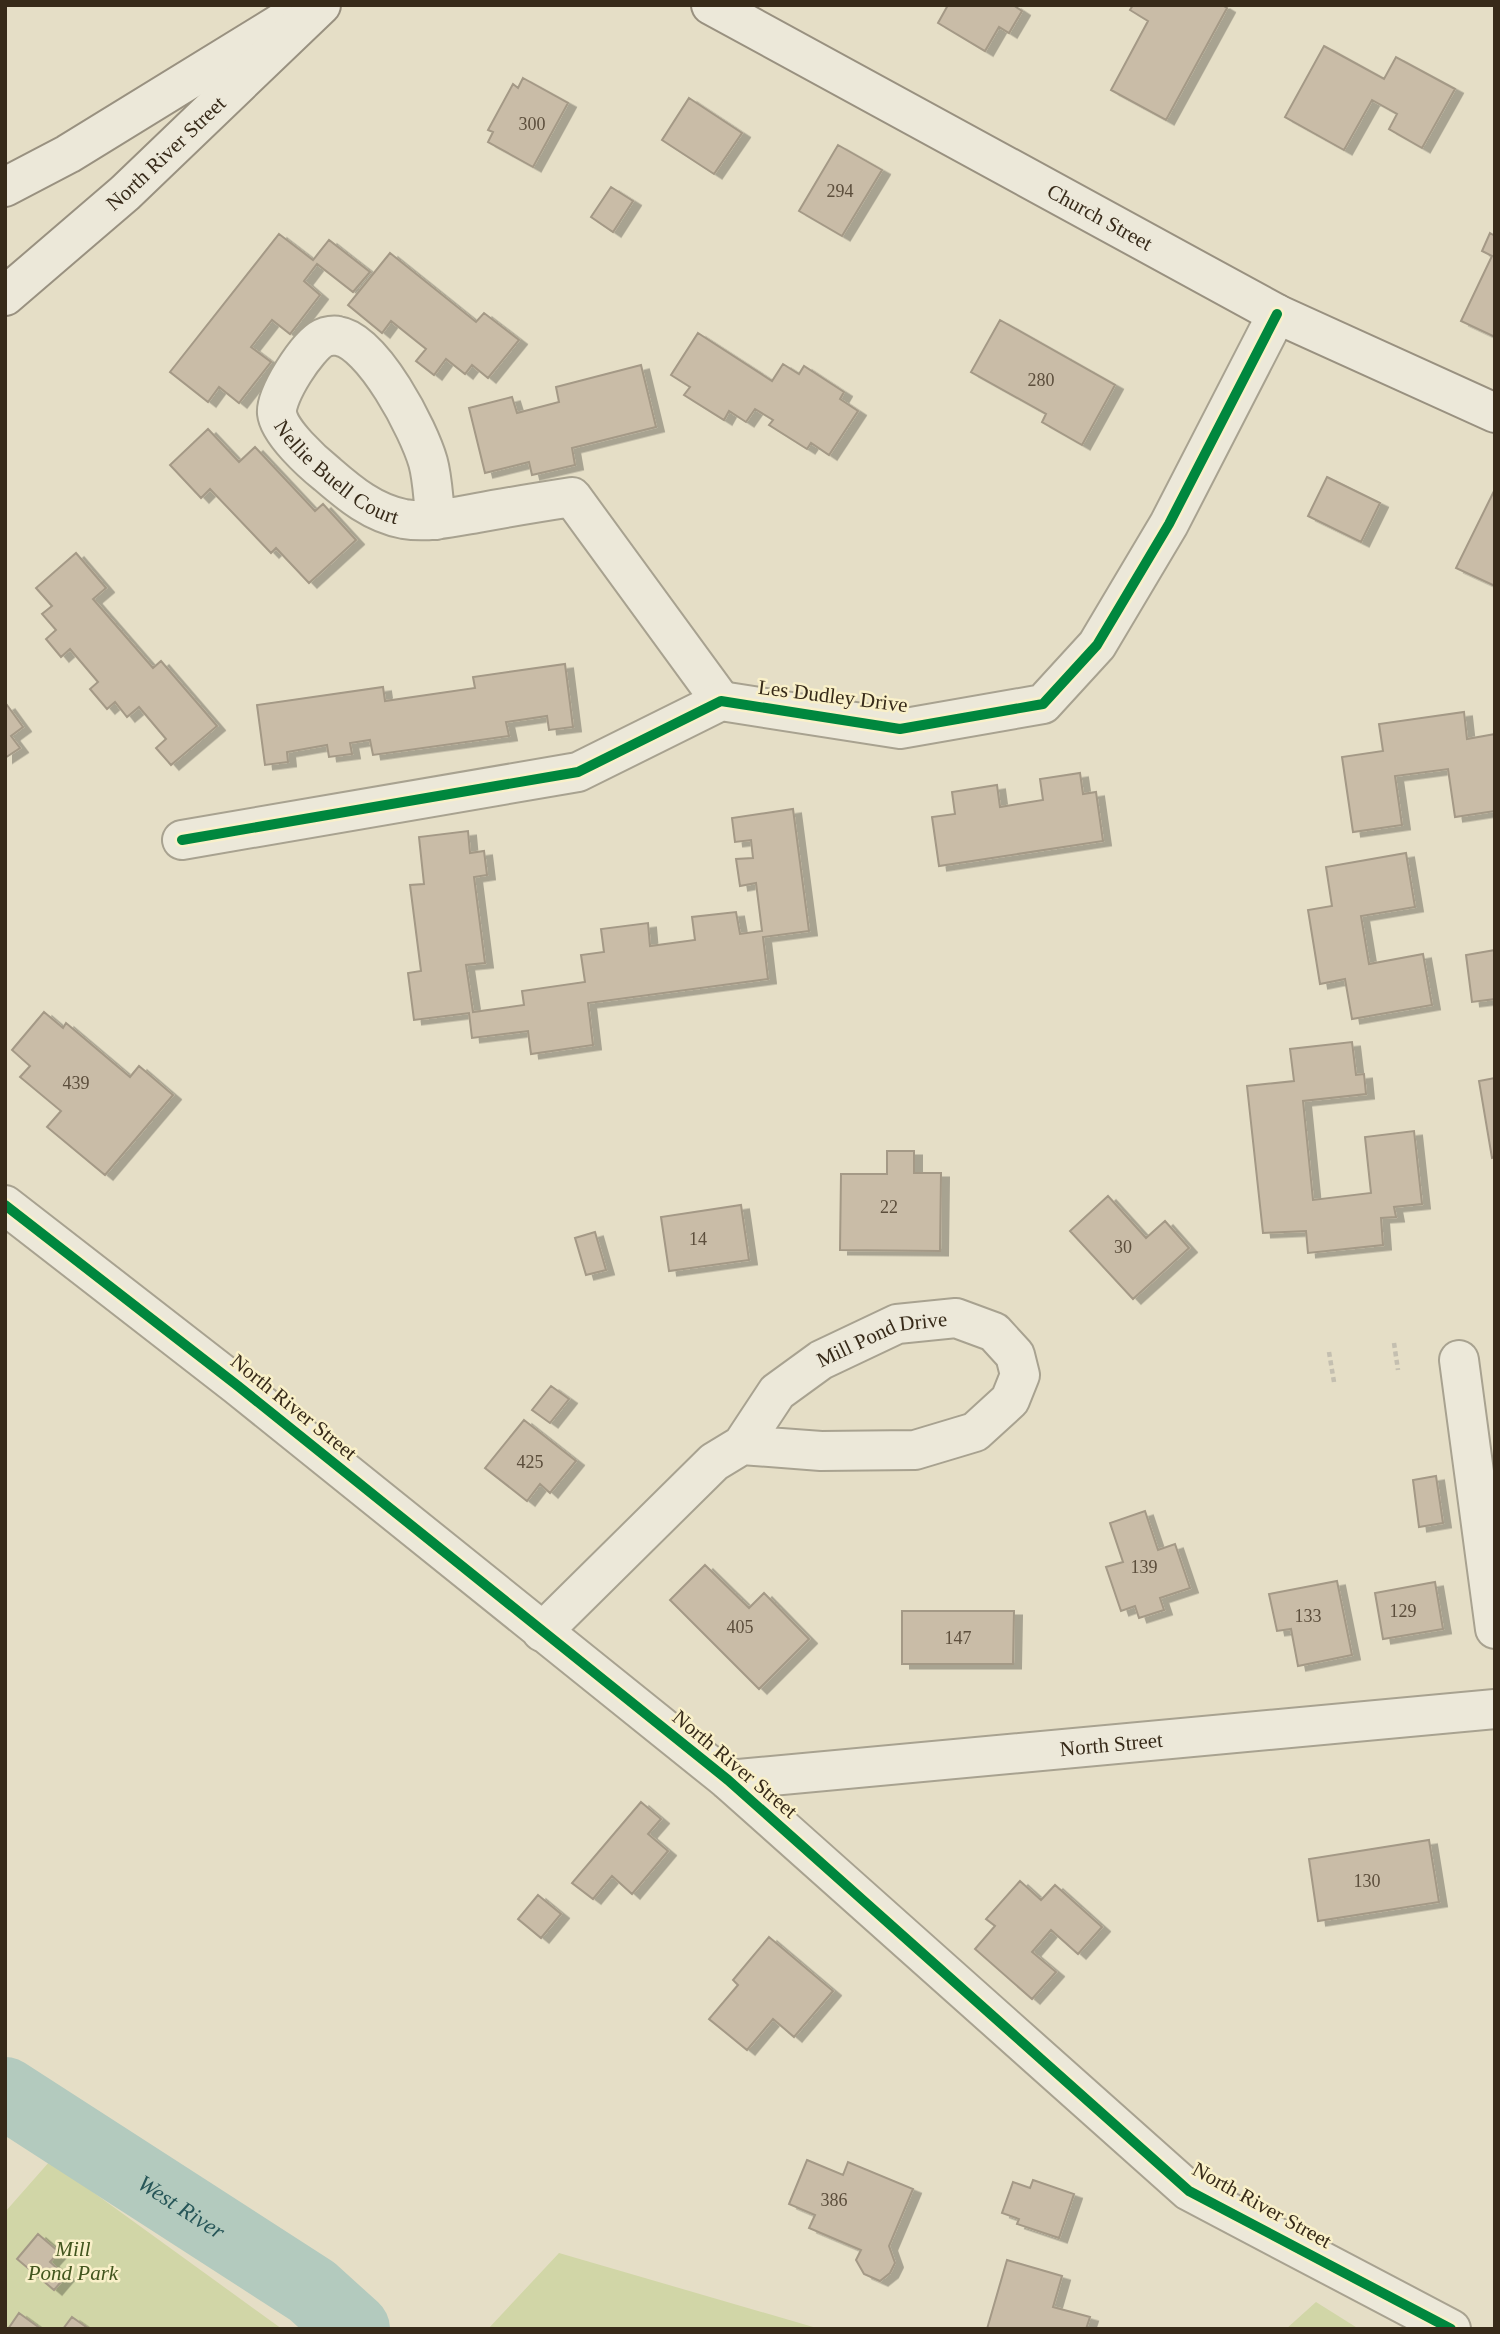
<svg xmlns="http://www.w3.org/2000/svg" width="1500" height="2334" viewBox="0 0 1500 2334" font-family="'Times New Roman',serif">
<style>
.green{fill:#d1d6a7}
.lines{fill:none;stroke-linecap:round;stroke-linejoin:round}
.river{stroke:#b3cabe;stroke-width:72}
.building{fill:#c9bca7;stroke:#a49986;stroke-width:2;filter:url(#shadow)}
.street-casing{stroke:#a8a290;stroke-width:42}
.secondary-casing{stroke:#999180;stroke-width:42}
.path{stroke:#c4bfb0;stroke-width:4.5;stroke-dasharray:5 3.5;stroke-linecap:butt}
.street{stroke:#ece8d9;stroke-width:38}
.secondary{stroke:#ece8d9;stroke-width:38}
.cycleway-casing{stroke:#f9f0c9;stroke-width:15}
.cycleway{stroke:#00873e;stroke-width:10}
.labels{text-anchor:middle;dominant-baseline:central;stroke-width:5;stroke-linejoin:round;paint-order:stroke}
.number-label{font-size:18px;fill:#5c4e3c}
.street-label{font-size:21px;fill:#372a19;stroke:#f9f0c9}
.park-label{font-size:21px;font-style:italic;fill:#42551e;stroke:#f9f0c9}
.water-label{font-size:23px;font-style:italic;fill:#275658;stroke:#f9f0c9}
</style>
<defs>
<filter id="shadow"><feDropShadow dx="8" dy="4.5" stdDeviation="0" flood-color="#0004"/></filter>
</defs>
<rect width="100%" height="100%" fill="#e5dec6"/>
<path class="green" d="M50,2161L282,2329H5V2212Z
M559,2253L820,2329H488Z
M1316,2302L1359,2329H1286Z"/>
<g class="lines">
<path class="river" id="s1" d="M5,2093L312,2291L354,2329"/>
</g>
<path class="building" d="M948,5H1013L1022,11L1009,33L999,27L985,51L938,23Z
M1133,5H1222L1227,8L1166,120L1111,90L1148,21L1130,10Z
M1324,46L1384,79L1396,57L1455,89L1422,148L1389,129L1397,114L1372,100L1344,150L1285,117Z
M523,78L568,103L533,167L488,142L493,132L488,130L513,84L518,88Z
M689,98L742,133L714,174L662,140Z
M838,145L882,170L842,236L799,211Z
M611,187L633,201L613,232L591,217Z
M1490,233L1495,236V337L1461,321L1492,256L1482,251Z
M279,234L313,260L329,240L370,272L353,292L317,264L304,281L320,295L290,334L272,320L251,347L271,362L239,403L219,387L208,402L170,372Z
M390,253L476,322L484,313L519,340L488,378L472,365L465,374L446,359L434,375L416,361L426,349L391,321L382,333L348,305Z
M1000,320L1115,385L1082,445L1042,422L1046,414L971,372Z
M698,333L772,381L783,364L799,374L804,366L844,392L840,399L858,411L829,455L811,443L807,449L769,425L773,420L755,409L746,422L729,411L724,420L684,395L690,387L671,375Z
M641,365L656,427L572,448L575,465L532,475L529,462L485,473L469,408L512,397L517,413L559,402L556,387Z
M208,429L239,462L255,447L315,511L323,504L356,540L309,583L276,548L271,553L210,489L201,498L170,465Z
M1327,477L1380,503L1361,542L1308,516Z
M1495,489V586L1456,568Z
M76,553L106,588L93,599L153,668L161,661L217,726L171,765L156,748L166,739L139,707L127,717L115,702L107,709L90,689L98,682L70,649L61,657L46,639L56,630L42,614L52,606L36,588Z
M565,664L573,727L549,730L547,716L506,722L509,736L373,755L370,740L350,743L352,754L329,757L327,745L287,752L288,762L265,765L257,705L383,687L385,701L475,688L473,677Z
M7,705L23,727L11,736L20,748L5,758V706Z
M1464,712L1467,739L1495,734V811L1455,817L1448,769L1395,776L1402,825L1353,832L1342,757L1383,751L1379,724Z
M1080,773L1083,794L1096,792L1103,841L939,866L932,817L955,814L952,792L997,785L1000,807L1043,800L1040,779Z
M793,809L809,931L763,937L768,979L588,1003L593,1045L531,1054L528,1031L472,1038L469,1013L414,1020L408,973L421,971L410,885L424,884L419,837L468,831L470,853L484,851L487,875L474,877L485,963L466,965L473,1012L524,1005L522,991L585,982L581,955L604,952L601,929L648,923L650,946L695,940L692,917L736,912L740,934L762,931L756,883L740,886L736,859L753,858L751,840L735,842L732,818Z
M1406,853L1415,907L1361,916L1369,964L1423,954L1432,1005L1352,1019L1345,979L1320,984L1308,910L1332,906L1326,867Z
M1495,950V999L1472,1002L1466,955Z
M44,1012L63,1028L66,1023L130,1077L139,1066L173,1095L105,1175L47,1127L61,1111L20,1077L30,1066L12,1050Z
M1352,1042L1356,1075L1364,1074L1366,1094L1303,1101L1313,1200L1371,1193L1365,1137L1414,1131L1422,1204L1394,1207L1396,1217L1381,1218L1383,1245L1308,1253L1306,1231L1263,1233L1247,1086L1294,1081L1290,1049Z
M1495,1078V1157L1492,1158L1479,1081Z
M887,1151H914V1173H941L940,1251L840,1250L841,1174H887Z
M1108,1196L1146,1238L1165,1221L1189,1248L1133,1299L1070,1231Z
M741,1205L749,1260L669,1271L661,1217Z
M595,1232L606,1270L586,1275L575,1238Z
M551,1386L569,1399L550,1423L532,1410Z
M524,1420L576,1461L550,1493L540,1484L527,1501L485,1468Z
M1436,1476L1443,1523L1419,1527L1413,1480Z
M1145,1511L1158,1550L1175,1544L1190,1588L1160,1598L1164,1610L1139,1618L1135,1606L1121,1611L1106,1567L1123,1562L1110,1523Z
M705,1565L749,1608L764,1593L809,1639L759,1689L670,1600Z
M1337,1581L1352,1655L1298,1666L1291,1629L1277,1631L1269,1594Z
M1435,1582L1443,1629L1383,1639L1375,1593Z
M902,1611H1014L1013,1664H902Z
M641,1802L661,1819L648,1834L668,1851L632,1894L612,1876L593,1899L572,1883Z
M1429,1840L1439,1902L1318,1921L1309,1859Z
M1020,1881L1041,1900L1055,1885L1102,1927L1078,1954L1051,1930L1032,1952L1056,1972L1032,1999L975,1949L995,1926L986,1919Z
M538,1895L561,1914L541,1938L518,1919Z
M769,1937L833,1991L794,2037L773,2019L747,2050L709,2019L738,1985L733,1980Z
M807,2160L843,2175L848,2162L913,2189L889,2246L895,2263L890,2273L880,2281L864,2274L856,2260L861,2250L809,2228L815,2215L789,2204Z
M1033,2180L1074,2194L1059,2238L1017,2224L1019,2219L1002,2213L1013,2182L1030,2188Z
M38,2234L59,2252L50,2262L66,2276L54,2290L17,2259Z
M1007,2260L1062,2276L1053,2307L1090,2317L1086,2329H987Z
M19,2313L41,2329H8Z
M72,2317L89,2329H63Z"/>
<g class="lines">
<defs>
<g id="street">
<path id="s2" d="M436,520C433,501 433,480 428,462C419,430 373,341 338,336C334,335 327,336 323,338C307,346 275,396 277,413C279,432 312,462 327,474C350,494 373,513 404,519C428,523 454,517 477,513C509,507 540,502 572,497L721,701"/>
<path d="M182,840L578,772L721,701L900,729L1043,704L1097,645L1169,524L1277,314"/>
<path d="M5,1205L238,1386L728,1780L1189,2191L1451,2329"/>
<path d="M1459,1360L1495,1629"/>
<path id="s3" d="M542,1632L714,1462L742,1445L777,1392L821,1360L897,1324L956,1318L994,1332L1015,1355L1020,1375L1010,1400L975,1432L915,1450L821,1451L742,1445"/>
<path id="s4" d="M728,1780L1495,1709"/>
</g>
<g id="secondary">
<path id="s5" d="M711,5L1277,314L1495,413"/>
<path d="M5,187L68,154L281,23"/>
<path id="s6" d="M5,296L125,193L321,5"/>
</g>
</defs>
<use href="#street" class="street-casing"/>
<use href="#secondary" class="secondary-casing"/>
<path class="path" d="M1394,1343L1398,1370
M1329,1352L1334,1382"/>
<use href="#street" class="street"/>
<use href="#secondary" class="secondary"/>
<defs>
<path id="cycleway" d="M182,840L578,772L721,701L900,729L1043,704L1097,645L1169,524L1277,314
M5,1205L238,1386L728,1780L1189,2191L1451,2329"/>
</defs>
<use href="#cycleway" class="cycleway-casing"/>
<use href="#cycleway" class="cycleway"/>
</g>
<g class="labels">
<g class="number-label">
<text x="532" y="124">300</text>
<text x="840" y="191">294</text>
<text x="1041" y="380">280</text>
<text x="76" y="1083">439</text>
<text x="889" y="1207">22</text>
<text x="698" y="1239">14</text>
<text x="1123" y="1247">30</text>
<text x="530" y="1462">425</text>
<text x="1144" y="1567">139</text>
<text x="1403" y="1611">129</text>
<text x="1308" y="1616">133</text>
<text x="740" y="1627">405</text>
<text x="958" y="1638">147</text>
<text x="1367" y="1881">130</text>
<text x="834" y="2200">386</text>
</g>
<g class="street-label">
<text stroke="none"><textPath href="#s6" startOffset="215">North River Street</textPath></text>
<text stroke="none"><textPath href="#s5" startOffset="443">Church Street</textPath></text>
<text stroke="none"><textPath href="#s2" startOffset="410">Nellie Buell Court</textPath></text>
<text transform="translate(833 696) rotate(7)">Les Dudley Drive</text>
<text stroke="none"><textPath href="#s3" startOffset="458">Mill Pond Drive</textPath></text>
<text transform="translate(294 1407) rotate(39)">North River Street</text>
<text stroke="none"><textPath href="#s4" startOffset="385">North Street</textPath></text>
<text transform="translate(735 1764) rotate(40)">North River Street</text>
<text transform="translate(1262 2205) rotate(29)">North River Street</text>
</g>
<g class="park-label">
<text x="73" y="2249">Mill<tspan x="73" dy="24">Pond Park</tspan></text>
</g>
<g class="water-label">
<text stroke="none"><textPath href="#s1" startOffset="210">West River</textPath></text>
</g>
</g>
<rect width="1500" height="2334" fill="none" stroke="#372a19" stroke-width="14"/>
</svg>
